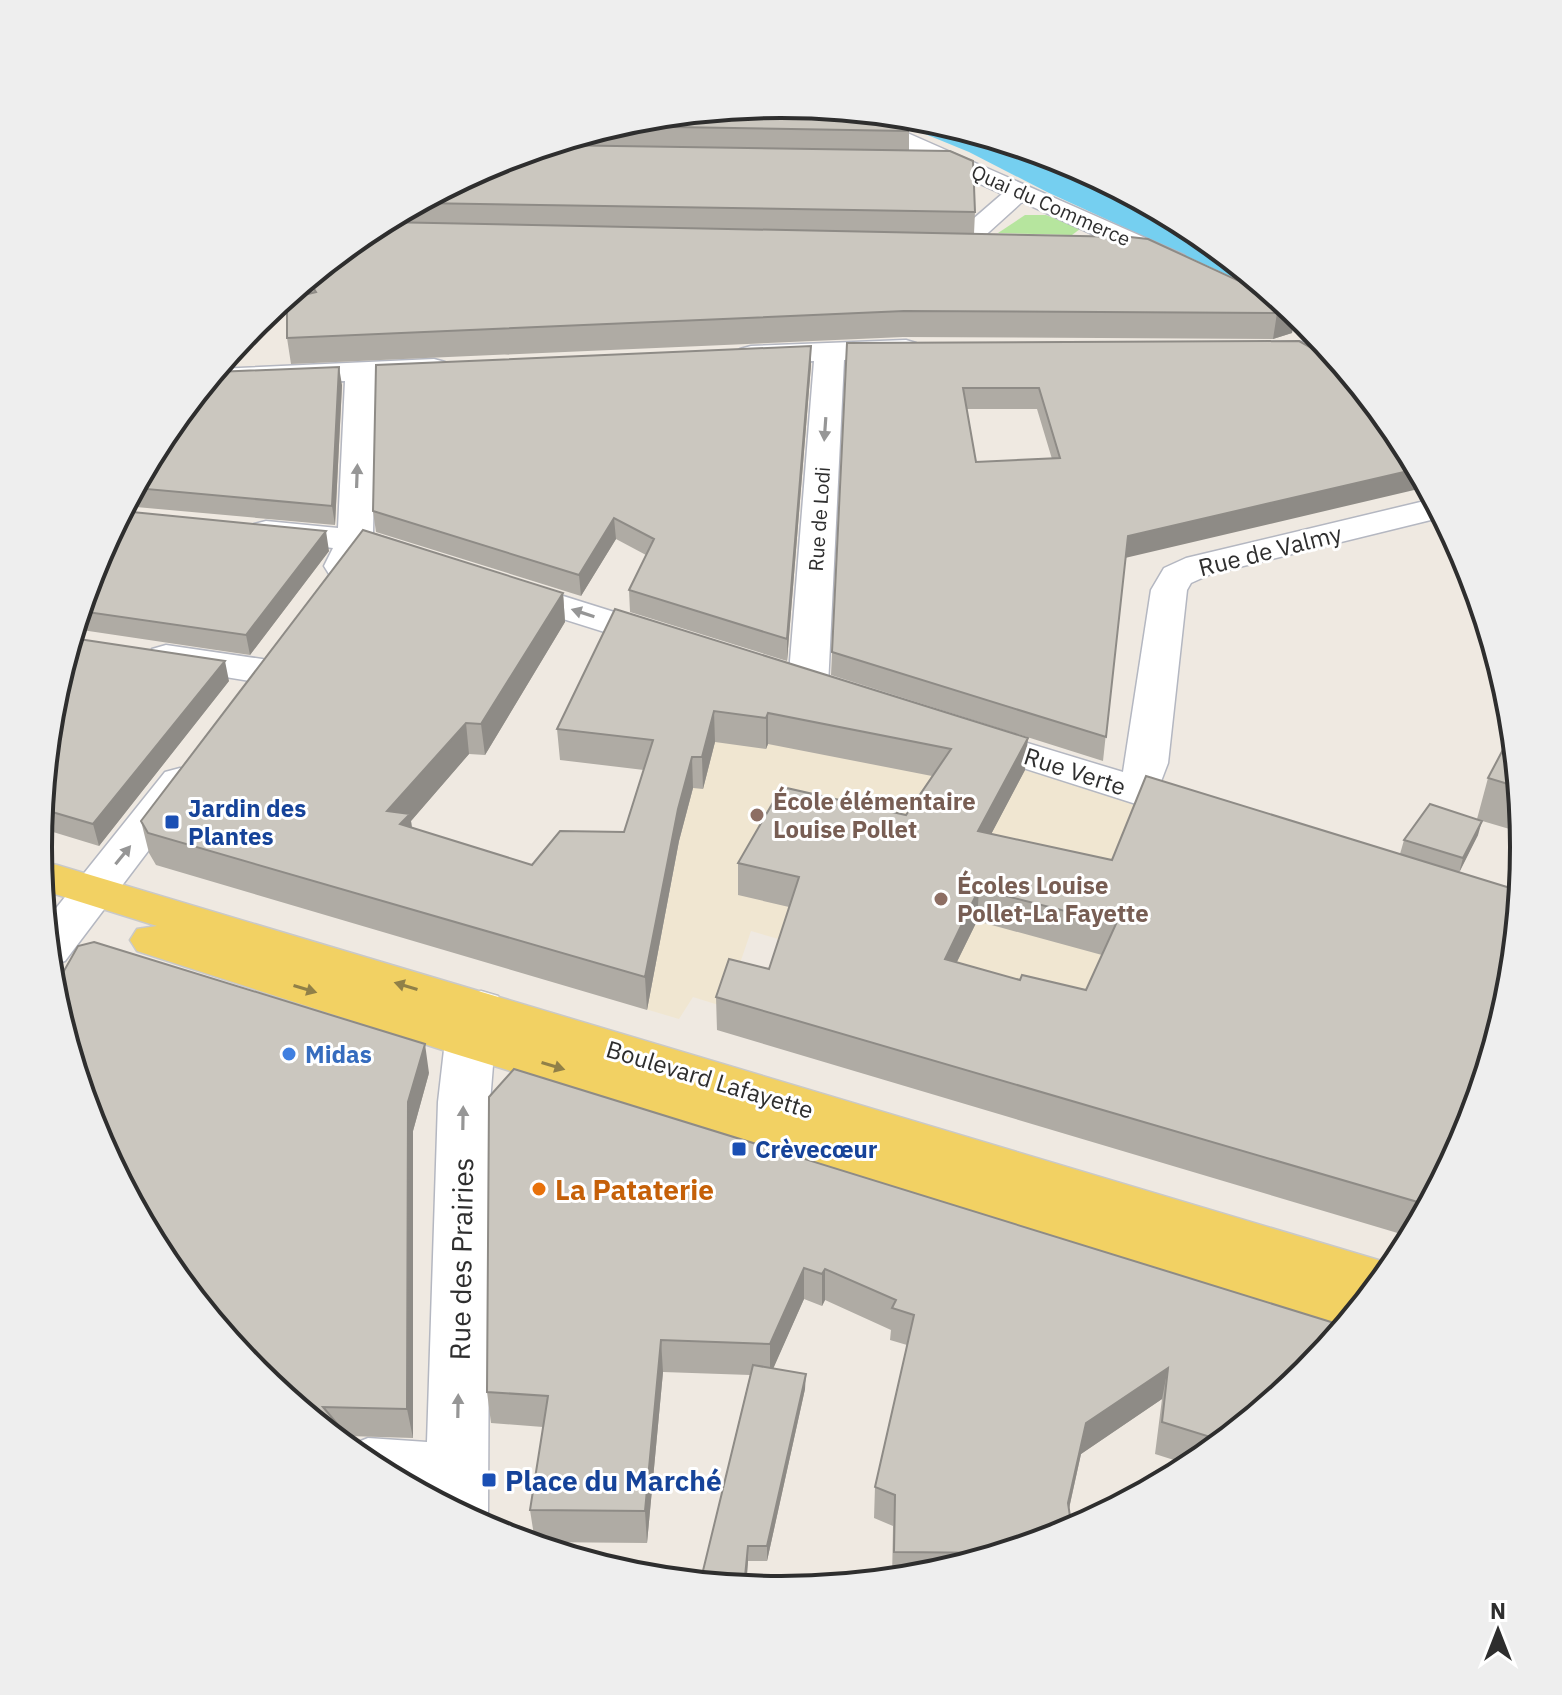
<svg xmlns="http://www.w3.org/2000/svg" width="1562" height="1695" viewBox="0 0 1562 1695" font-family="'IBM Plex Sans',sans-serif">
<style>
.education{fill:#f0e6d1}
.green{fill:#b6e59e}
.water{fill:#75cff0}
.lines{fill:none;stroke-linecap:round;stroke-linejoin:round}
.ferry{stroke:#0d6fa3;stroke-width:2;stroke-dasharray:5 4;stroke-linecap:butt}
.minor-casing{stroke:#b4b7c1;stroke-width:3}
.major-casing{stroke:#c9c9c9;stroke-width:3}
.minor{fill:#fff;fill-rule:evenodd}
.major{fill:#f2d163;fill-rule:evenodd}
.wall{fill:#afaba4;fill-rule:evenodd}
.shaded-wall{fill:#8e8b86}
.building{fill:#cbc7bf;stroke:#8e8b86;stroke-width:2;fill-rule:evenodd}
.oneway{fill:#969696}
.oneway2{fill:#908048}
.education-dot{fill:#8d6e63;stroke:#fff;stroke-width:3}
.transit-dot{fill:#1a4fb4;stroke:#fff;stroke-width:3}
.shop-dot{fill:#3f7fe0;stroke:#fff;stroke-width:3}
.food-dot{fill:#e8710a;stroke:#fff;stroke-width:3}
.labels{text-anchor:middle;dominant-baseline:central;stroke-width:6;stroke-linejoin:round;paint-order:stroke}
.far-street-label{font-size:20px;fill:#2e2e2e;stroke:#fff}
.street-label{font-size:24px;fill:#2e2e2e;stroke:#fff}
.education-label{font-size:24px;font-weight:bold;fill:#785e54;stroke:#fff;text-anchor:start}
.transit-label{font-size:24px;font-weight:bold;fill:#164399;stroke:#fff;text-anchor:start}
.shop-label{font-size:24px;font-weight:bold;fill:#366cbe;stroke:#fff;text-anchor:start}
.near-food-label{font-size:28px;font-weight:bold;fill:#c56008;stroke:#fff;text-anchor:start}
.near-street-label{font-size:28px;fill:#2e2e2e;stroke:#fff}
.near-transit-label{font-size:28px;font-weight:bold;fill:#164399;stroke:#fff;text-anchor:start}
.rim{fill:none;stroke:#2e2e2e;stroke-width:4}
</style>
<rect width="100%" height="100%" fill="#efe9e1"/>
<path class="education" d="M770,686L1225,832L1365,1108L751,931L725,1007L693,997L679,1019L642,1008L649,999L679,841L708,724Z"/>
<path class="green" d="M1025,215H1046L1080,229L1072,235L998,233Z"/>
<path class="water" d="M905,117L926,119L1066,161L1194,230L1278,298L1047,192L969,152L908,127L912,120Z"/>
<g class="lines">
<path class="ferry" d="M969,132L1201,235"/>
<defs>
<path id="minor" d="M852,112L862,113L1184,255L1188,261L1184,267H1164L1022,202L968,251H950L946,245L950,239L1002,194L846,123L842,118Z
M906,340L916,343L921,349L916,355L844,360L828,686L822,694L808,698L794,694L788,686L814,361L751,364L740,361L736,355L740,349L751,346Z
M1259,342H1323L1336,358L1259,360L1248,357L1244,351L1248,345Z
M434,359L445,362L449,368L445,374L376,380L373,534L423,550L428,558L423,566L410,569L365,555L355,574L342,577L329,574L324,566L333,548L254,538L249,531L254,524L266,521L338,528L345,381L203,387L217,369Z
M1433,499L1443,517L1211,574L1191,583L1187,590L1168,763L1160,784L1210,800L1216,809L1210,818L1195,822L1180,818L957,747L951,738L957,729L971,726L1123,772L1151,590L1164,568L1186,558Z
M506,578L678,632L684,640L678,648L665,651L493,597L488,589L493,581Z
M166,645L262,659L276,663L281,671L276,679L262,683L152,665L147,657L152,649Z
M180,768L195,772L201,781L65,961L50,965L45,922L165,772Z
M481,991L498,996L505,1008L495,1041L490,1102L488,1512L481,1526L368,1465L346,1447L368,1438L427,1442L438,1102L445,1041L464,996Z"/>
<path id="major" d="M39,861L57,865L1395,1265L1344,1327L452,1053L137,951L130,940L137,929L157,926L42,890Z"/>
</defs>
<use href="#minor" class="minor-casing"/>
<use href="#major" class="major-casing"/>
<use href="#minor" class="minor"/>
<use href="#major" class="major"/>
</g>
<path class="wall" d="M636,119L909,131V150L975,212L974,234L1278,299L1295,313L1292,333L1273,339L903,337L291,364L287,338L306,294L301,285L369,229L497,161Z
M1299,341L1125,558L1103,761L831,675L847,343ZM966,409H1037L1052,459L976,462Z
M811,346V365L787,661L630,612L629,590L646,555L616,539L581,596L376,532L373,511Z
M342,385L335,525L125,506L163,434Z
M329,551L250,655L75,629L95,563Z
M563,593L565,622L485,755L469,754L411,821L412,828L532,865L624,832L644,770L560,760L557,729L615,609L1025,770L991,834L1112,860L1400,854L1404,840L1477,819L1488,778L1514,744L1523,833L1479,820L1478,835L1459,872L1467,1132L1411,1237L717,1030L716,997L769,969L789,907L738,895V863L906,815L932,776L768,744L766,749L715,742L703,789L693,788L679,841L647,1010L156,865L149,853L141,821ZM977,921L1102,955L1086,990L1020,980L957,962Z
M229,681L99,846L40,828L52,702Z
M429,1073L413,1131V1438L348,1436L255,1373Z
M489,1097L1306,1373L1193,1466L1155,1454L1162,1399L1081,1454L1069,1509L1065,1534L926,1576L892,1580L893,1526L874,1518L875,1487L907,1345L890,1340L891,1330L825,1300L822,1306L804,1299L773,1368L805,1389L767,1561H748L746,1587L700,1583L750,1375L663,1372L647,1543L535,1542L530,1510L543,1427L491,1423L487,1392Z"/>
<path class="shaded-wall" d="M1290,309L1295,313L1292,333L1273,339L1277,313Z
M811,346V365L787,661V639Z
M339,367L342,385L335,525L332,506Z
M1417,469L1427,487L1125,558L1128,536Z
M614,518L616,539L581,596L579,575Z
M326,531L329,551L250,655L246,635Z
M563,593L565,622L485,755L481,724Z
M225,661L229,681L99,846L93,824Z
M714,711L715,742L703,789L702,757Z
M768,713V744L766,749V718Z
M466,723L469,754L411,821L414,845L387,811Z
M1028,738L1025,770L976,863L978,831Z
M692,757L693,788L679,841L647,1010L645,977L678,809Z
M1482,821L1478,835L1459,873L1463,858Z
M979,889L977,921L942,992L945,959Z
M425,1044L429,1073L413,1131V1438L407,1409L408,1102Z
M804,1268V1299L770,1376V1344Z
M825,1269V1300L822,1306V1274Z
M661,1340L663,1372L647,1543L645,1511Z
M1168,1368L1162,1399L1081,1454L1063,1535L1068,1503L1086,1423Z
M806,1374L805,1389L767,1561V1546Z
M748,1546V1561L746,1587H744Z"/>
<path class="building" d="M781,104L869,113L909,131L612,126L636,119Z
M550,145L950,151L973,161L975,212L418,203L497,161Z
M383,222L1130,237L1148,239L1278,299L1290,309L1277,313L904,311L287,338V299L316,292L308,279L369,229Z
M1299,341L1341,364L1399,435L1417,469L1128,536L1106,737L832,652L847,343ZM963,388H1039L1060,458L976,462Z
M811,346L787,639L629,590L654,539L614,518L579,575L373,511L376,365Z
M339,367L332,506L135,488L163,434L215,372Z
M122,511L326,531L246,635L80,611L95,563Z
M363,530L563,593L481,724L466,723L387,811L410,814L400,824L532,865L560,831L624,832L653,740L557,729L615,609L1028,738L978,831L1112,860L1146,776L1520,891L1510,993L1467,1132L1428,1205L716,997L729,959L769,969L799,877L738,863L782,787L906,815L951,749L768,713L766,718L714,711L702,757H692L678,809L645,977L148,833L141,821ZM979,889L1116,924L1086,990L1022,975L1020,980L945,959Z
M72,638L225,661L93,824L42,809L52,702Z
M1507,742L1514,744L1518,787L1488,778Z
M1430,804L1482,821L1463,858L1404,840Z
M94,942L425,1044L408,1102L407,1409L323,1407L375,1469L368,1465L255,1373L163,1260L94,1131L52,992L78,946Z
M514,1069L1344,1326L1306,1373L1223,1441L1162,1422L1168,1368L1086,1423L1068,1503L1072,1530L1065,1534L1004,1553L894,1552L895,1495L875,1487L914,1315L892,1308L896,1300L825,1269L822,1274L804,1268L770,1344L661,1340L645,1511L530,1510L548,1396L487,1392L489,1097Z
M753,1365L806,1374L767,1546H748L744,1587L700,1583Z"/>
<defs><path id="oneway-solid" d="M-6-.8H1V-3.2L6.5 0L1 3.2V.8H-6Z" transform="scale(2)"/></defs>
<g class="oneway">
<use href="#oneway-solid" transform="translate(825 429) rotate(94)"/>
<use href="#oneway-solid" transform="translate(357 476) rotate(-88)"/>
<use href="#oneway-solid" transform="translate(583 613) rotate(-162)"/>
<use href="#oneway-solid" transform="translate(123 855) rotate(-51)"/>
<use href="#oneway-solid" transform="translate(463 1118) rotate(-89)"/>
<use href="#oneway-solid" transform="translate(458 1406) rotate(-89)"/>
</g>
<g class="oneway2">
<use href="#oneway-solid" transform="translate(406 986) rotate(-163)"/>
<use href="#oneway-solid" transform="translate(305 989) rotate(17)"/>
<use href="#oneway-solid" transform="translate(553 1066) rotate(17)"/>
</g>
<g class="education-dot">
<circle cx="757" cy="815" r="8"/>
<circle cx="941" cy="899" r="8"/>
</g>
<g class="transit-dot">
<rect x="164" y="814" width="16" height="16" rx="4"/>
<rect x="731" y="1141" width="16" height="16" rx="4"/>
<rect x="481" y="1472" width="16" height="16" rx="4"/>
</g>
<circle class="shop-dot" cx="289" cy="1054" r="8"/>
<circle class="food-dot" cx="539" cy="1189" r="8"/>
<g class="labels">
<g class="far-street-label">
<text transform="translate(1051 205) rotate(24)">Quai du Commerce</text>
<text transform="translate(819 519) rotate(-86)">Rue de Lodi</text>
</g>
<g class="street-label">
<text transform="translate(1270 550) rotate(-14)">Rue de Valmy</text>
<text transform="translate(1075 771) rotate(18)">Rue Verte</text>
<text transform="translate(710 1079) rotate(17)">Boulevard Lafayette</text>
</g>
<g class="education-label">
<text x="773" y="801">École élémentaire<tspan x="773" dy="28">Louise Pollet</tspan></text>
<text x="957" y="885">Écoles Louise<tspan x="957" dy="28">Pollet-La Fayette</tspan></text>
</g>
<g class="transit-label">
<text x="188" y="808">Jardin des<tspan x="188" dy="28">Plantes</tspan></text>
<text x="755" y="1149">Crèvecœur</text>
</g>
<g class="shop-label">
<text x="305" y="1054">Midas</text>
</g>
<g class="near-food-label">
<text x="555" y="1189">La Pataterie</text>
</g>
<g class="near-street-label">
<text transform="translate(461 1259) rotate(-89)">Rue des Prairies</text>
</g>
<g class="near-transit-label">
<text x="505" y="1480">Place du Marché</text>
</g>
</g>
<path d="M0 0H1562V1695H0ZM52 847a729 729 0 1 1 1458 0a729 729 0 1 1-1458 0Z" fill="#eee" fill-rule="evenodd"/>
<path class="rim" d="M52 847a729 729 0 1 1 1458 0a729 729 0 1 1-1458 0Z"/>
<g transform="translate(1498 1631)" stroke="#ffffff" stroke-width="6" paint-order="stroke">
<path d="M0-6L14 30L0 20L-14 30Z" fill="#2e2e2e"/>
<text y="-12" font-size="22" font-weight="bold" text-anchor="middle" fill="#2e2e2e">N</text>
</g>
</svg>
